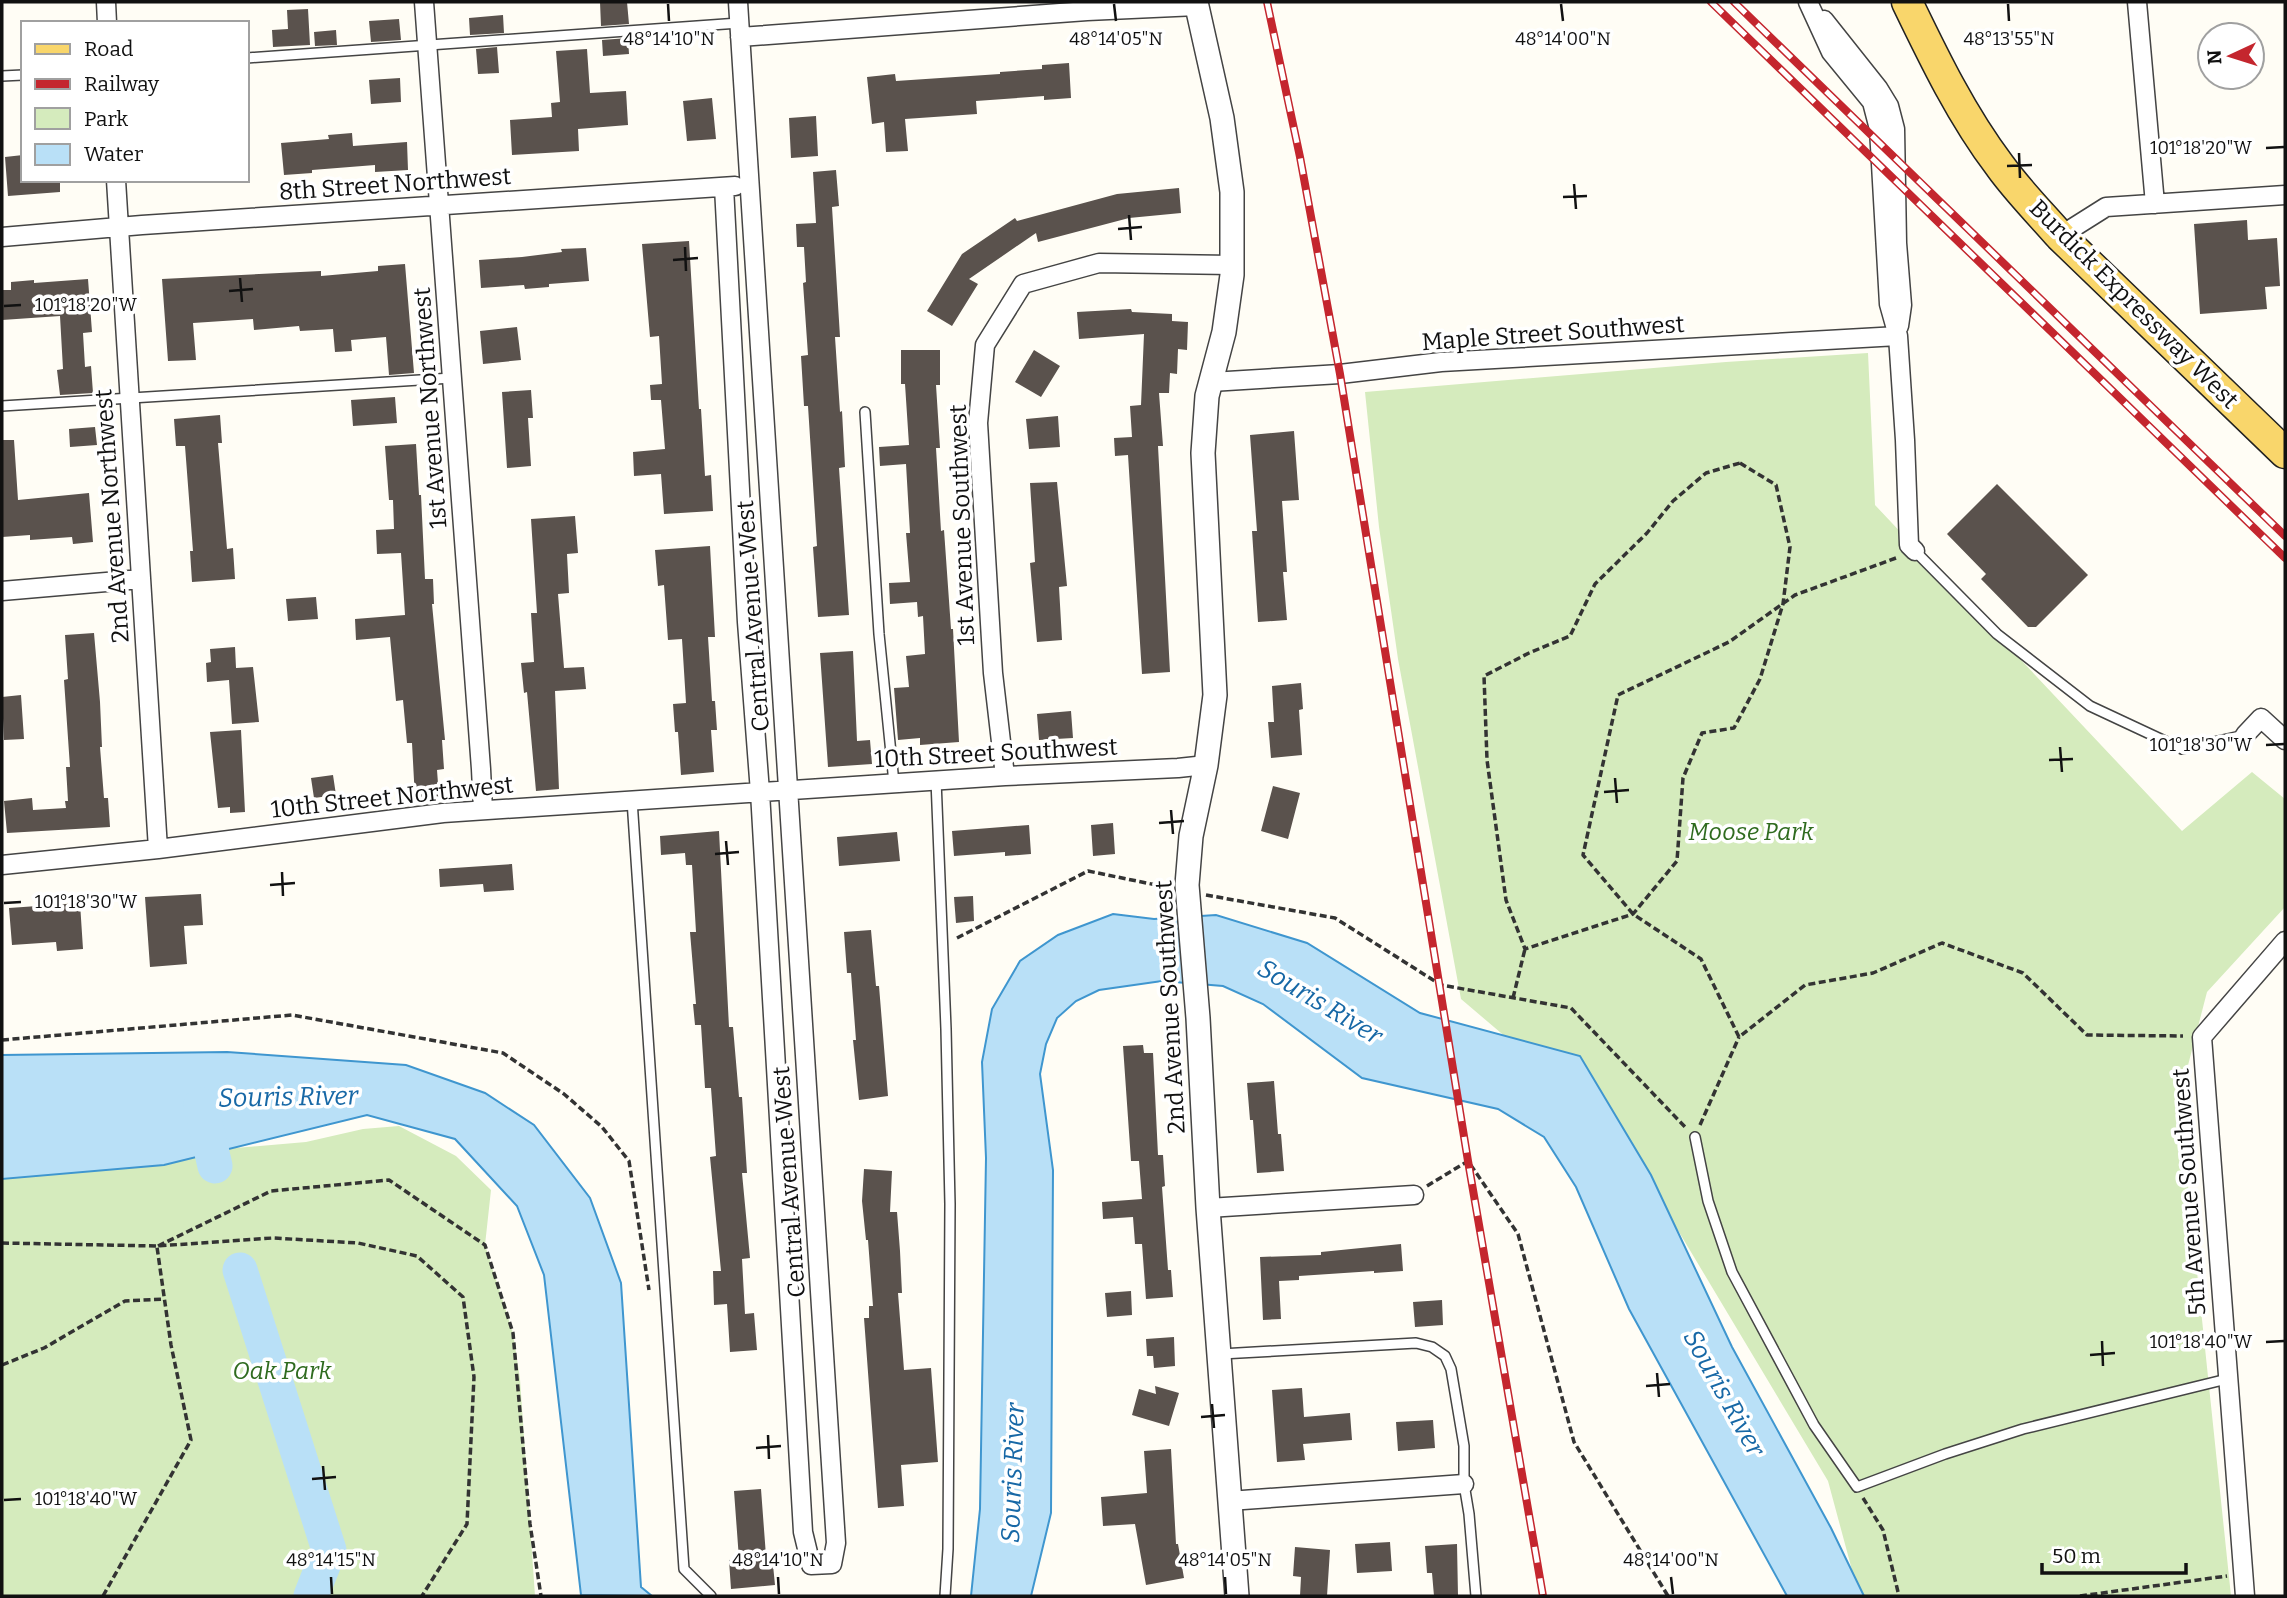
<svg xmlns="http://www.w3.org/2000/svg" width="2287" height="1598" viewBox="0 0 2287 1598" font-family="Bitter,serif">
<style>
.green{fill:#d5ebbd}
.water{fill:#b9e0f7;stroke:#3f96cf;stroke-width:2}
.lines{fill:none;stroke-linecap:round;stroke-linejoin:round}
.river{stroke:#b9e0f7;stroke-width:35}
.building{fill:#5a524d}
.service-casing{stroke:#444;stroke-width:12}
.minor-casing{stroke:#444;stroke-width:21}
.tertiary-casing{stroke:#444;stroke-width:26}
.primary-casing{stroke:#222;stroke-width:33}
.path{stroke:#333;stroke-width:3.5;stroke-dasharray:7 3.5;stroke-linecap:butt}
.service{stroke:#fff;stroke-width:9}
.minor{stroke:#fff;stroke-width:18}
.tertiary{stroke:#fff;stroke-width:23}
.primary{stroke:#f9d66b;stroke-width:30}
.rail-casing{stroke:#c4262e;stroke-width:8}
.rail{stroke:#fff;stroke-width:5;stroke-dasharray:16;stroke-linecap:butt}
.ticks{fill:none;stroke:#111;stroke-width:2.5}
.labels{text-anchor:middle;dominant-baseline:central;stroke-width:7;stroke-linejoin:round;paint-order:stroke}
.street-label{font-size:24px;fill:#111;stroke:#fff}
.park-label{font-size:24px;font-style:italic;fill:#2f6b1f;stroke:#fff}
.water-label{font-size:26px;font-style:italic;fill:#1768a6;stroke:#fff}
.ticks-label{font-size:18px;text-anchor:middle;fill:#111;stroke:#fff;stroke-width:7;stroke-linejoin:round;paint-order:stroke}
</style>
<rect width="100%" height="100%" fill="#fffdf5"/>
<path class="green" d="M1868,353L1875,505L2182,831L2252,772L2285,799V907L2207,992L2179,1100L2231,1596H1859L1828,1481L1621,1135L1461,999L1398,659L1379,527L1365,392L1726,362Z
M399,1126L456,1156L491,1190L485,1245L513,1333L520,1379L535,1596H2V1168L306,1142L363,1129Z"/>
<path class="water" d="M1113,914L1154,919L1216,915L1307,943L1420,1013L1580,1056L1651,1175L1732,1347L1831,1528L1864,1596H1787L1629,1309L1576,1187L1544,1137L1498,1109L1362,1078L1263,1004L1223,986L1162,981L1099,990L1076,1001L1057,1018L1046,1044L1040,1074L1053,1170L1051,1513L1031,1596H971L980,1509L986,1158L982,1062L992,1009L1020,961L1058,935Z
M227,1052L406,1065L485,1093L534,1125L590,1198L621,1283L641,1587L652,1596L581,1595L544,1275L517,1206L455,1139L367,1115L164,1165L2,1179V1055Z"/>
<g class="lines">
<path class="river" d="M201,1105L215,1166
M240,1270L329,1550L311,1596"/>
</g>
<path class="building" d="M600,2H627L629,24L601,26Z
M308,9L310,45L273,47L272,30L288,29L287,10Z
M503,15L504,33L470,35L469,18Z
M399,19L401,40L371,42L369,21Z
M336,30L337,45L315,46L314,32Z
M628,38L629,54L603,56L602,40Z
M497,47L499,73L478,74L476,49Z
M587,49L590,93L626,91L628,125L578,129L579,151L512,155L510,120L552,117L551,103L560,102L556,51Z
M1069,63L1071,98L1044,100V96L976,101L977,114L905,119L908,151L886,152L884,122L872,124L867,77L895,74L896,81L1000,74V72L1042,69V65Z
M400,78L401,102L371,104L369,80Z
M712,98L716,139L687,141L683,101Z
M816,116L818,156L791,158L789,118Z
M352,133L353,146L407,142L408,170L375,172V165L312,170V173L284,175L281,143L329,139L328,135Z
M23,155V180H60V192L8,196L5,157Z
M836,170L839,206L832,207L840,337H835L840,412L842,411L845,467L839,468L849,615L818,617L813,547L817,546L808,406H804L801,356L808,355L803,283L806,282L804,247H797L796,224L816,223L813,172Z
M1179,188L1181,213L1129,218L1038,242L1036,233L969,279L978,284L952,326L927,311L962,254L1015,218L1017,221L1117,194Z
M2247,220L2248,240L2277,238L2280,286L2265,287L2267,309L2200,314L2194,224Z
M689,241L699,409H701L705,476L711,475L713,511L664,514L661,474L634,476L633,452L665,449L661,400H651L650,385L662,384L659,336L650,337L642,244Z
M586,248L589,281L549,284V287L525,289L524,285L481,288L479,260L522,257L562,252L561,249Z
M405,264L414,373L389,375L386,337L351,340L352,351L335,352L333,329L300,331L299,326L254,330L253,319L193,323L196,360L168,361L162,279L321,271V276L378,271V266Z
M88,279L92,332L83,333L85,367L91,366L93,393L60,395L57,370L63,369L60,316L2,320V290H11V282L34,280V283Z
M1131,309L1132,312L1172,314V321L1188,322L1187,350L1178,349L1177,374L1170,373L1169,393H1159L1163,446H1158L1170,672L1142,674L1128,455L1115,456L1114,438L1132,437L1130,406L1141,405L1144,334L1079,339L1077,312Z
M517,327L521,360L483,364L480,331Z
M901,350H940V385H936L940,448H936L941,531L944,530L951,629H953L959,742L920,745V738L898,740L894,688L909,687L906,656L925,654L923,616L918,617L917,602L890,604L889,583L910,582L906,533H910L906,464L880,466L879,447L909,445L905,384H901Z
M1034,350L1060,366L1041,397L1015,382Z
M531,390L533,418H528L531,466L507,468L502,392Z
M395,397L397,423L353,426L351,400Z
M220,415L222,443H218L227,549L233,548L235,579L192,582L190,551H193L185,446H176L174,419Z
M1058,416L1060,447L1029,449L1026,419Z
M95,427L97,445L70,447L69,429Z
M1294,431L1299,500L1282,501L1287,572H1283L1287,620L1258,622L1252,531H1257L1250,435Z
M2,440H14L18,500L89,493L93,542L73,544L72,537L30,540V535L2,537V502H3Z
M416,444L419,495H421L425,579H433L434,604H432L445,740H442L444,769L437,770L439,797L415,799L412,743H407L403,700L396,701L390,637L356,640L355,619L405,615L401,553L377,554L376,530L394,529L393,500H389L385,446Z
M1057,482L1067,586L1059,587L1062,640L1037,642L1030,563L1035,562L1030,483Z
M1997,484L2088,575L2036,627H2028L1981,579L1986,574L1947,534Z
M575,516L578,553L567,554L569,593L558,594L564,668L584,667L586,689L555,691L559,789L536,791L527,692L524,693L521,663L534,662L531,613H537L531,519Z
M710,546L715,637H708L712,701H715L717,730H711L714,772L681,775L678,732H675L673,704L686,703L682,639L668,640L664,585L658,586L655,550Z
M316,597L318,619L288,621L286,599Z
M94,633L100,702L102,747H100L104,798H108L110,827L7,833L4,801L32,798L33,810L66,808L65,801H68L66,767H70L64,680L68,679L65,635Z
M235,647L236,668L253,667L259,722L232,724L229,680L207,682L206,663L211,662L210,649Z
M853,651L857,741L870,740L872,764L828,767L820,653Z
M1301,683L1303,709L1299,710L1302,755L1271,758L1268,722H1274L1272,686Z
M21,695L24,739L4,740L2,697Z
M1071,711L1073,738L1039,740L1037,714Z
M241,730L245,812L230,813V807L218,808L210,732Z
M333,775L336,795L314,798L311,778Z
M1273,786L1300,793L1288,839L1261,831Z
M1113,823L1115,854L1093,856L1091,825Z
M1029,825L1031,854L1005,856V852L954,856L952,831Z
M719,831L729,1027H733L739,1097H742L747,1173H742L750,1258L742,1259L745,1314L754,1313L757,1350L730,1352L727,1304L714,1305L713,1271H721L710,1157L716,1156L711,1088H705L701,1025H695L693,1004H696L690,932H696L692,865H686L685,853L661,855L660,836Z
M897,832L900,861L839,866L837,837Z
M512,864L514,890L484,892L483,884L440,887L439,869Z
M201,894L203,925L184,926L187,964L150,967L145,897Z
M973,896L974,921L956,923L954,897Z
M80,903L83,949L57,951L56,942L12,945L9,908Z
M871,930L876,986H879L888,1096L859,1100L853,1040H856L851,973H847L844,932Z
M1143,1045L1144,1053H1153L1158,1155H1163L1165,1186L1162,1187L1168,1270H1171L1173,1297L1146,1299L1142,1244H1135L1133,1217L1103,1219L1102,1202L1142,1199L1139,1161H1131L1123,1046Z
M1274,1081L1278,1134H1281L1284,1171L1257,1173L1253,1120H1250L1247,1083Z
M864,1169L892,1171L890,1212H897L900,1251L902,1293H898L904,1370L931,1368L938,1462L901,1465L904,1506L878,1508L864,1318H869V1306H873L868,1240H866L862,1201Z
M1401,1244L1403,1271L1374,1273V1271L1299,1276V1280L1279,1281L1281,1319L1263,1320L1260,1257L1321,1255V1252Z
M1131,1291L1132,1315L1107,1317L1105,1293Z
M1442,1300L1443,1325L1415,1327L1413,1302Z
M1174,1337L1175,1366L1154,1368L1153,1356H1147L1146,1339Z
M1155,1386L1179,1393L1169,1426L1132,1415L1139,1389L1156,1394Z
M1302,1388L1304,1417L1350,1413L1352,1440L1303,1444L1305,1460L1277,1462L1272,1390Z
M1433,1420L1435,1448L1398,1451L1396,1422Z
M1171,1449L1176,1544H1178L1184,1578L1146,1585L1135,1524L1103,1526L1101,1497L1147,1493L1144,1451Z
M761,1489L766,1556L772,1555L775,1585L731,1589L729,1560L739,1559L734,1491Z
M1390,1542L1392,1571L1357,1573L1355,1544Z
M1457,1544L1458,1596H1434L1432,1573H1427L1425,1546Z
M1295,1547L1330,1550L1327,1596H1300L1301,1577L1293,1576Z"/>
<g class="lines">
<defs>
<path id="service" d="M247,58L739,23
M2,76L23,75
M2,406L452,378
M865,412L879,634L894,783
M1915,551L1997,634L2090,706L2182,749L2245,735
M936,780L946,1029L950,1204L948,1549L945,1596
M632,800L684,1569L711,1596
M1695,1137L1708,1201L1732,1272L1814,1425L1857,1487L1945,1454L2023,1429L2227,1379
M1221,1354L1416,1343L1432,1347L1445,1356L1451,1369L1464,1446V1484L1469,1514L1476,1596"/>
<path id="minor" d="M106,2L107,23
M424,2L481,769L483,810
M1808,2L1831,52L1872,102L1879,129L1889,304L1898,336L1905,440L1909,545L1915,551
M2137,2L2155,204
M1824,20L1878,88L1889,106L1895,129L1897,243L1902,305L1899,326
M740,37L1087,11L1197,6
M116,180L158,849
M724,187L747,622L760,792L803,1532L811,1565L832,1564L836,1543L738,2
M2060,236L2106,207L2285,195
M2,237L142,225L735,186
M1211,382L1340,374L1441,362L1898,336
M2,591L141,579
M2245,735L2261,718L2285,740
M1005,776L993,673L978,423L985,345L1023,284L1099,263L1232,265
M2,865L158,849L443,813L1005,776L1178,768L1206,765
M1208,1208L1414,1195
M1229,1501L1464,1484
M2245,1596L2202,1037L2285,941"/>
<path id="tertiary" d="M1196,2L1222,118L1232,192V275L1224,332L1207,396L1203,453L1215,695L1206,765L1191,836L1187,885L1198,1018L1208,1208L1237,1596"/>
<path id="primary" d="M1907,2C1934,58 1962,116 2000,166C2018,191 2040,213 2060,236L2285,453"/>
</defs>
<use href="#service" class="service-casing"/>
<use href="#minor" class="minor-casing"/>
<use href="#tertiary" class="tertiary-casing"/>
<use href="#primary" class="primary-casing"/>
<path class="path" d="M1740,463L1776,485L1790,547L1783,604L1760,679L1734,728L1702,733L1683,778L1677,861L1633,914L1525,949L1506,900L1487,760L1484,676L1529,653L1570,636L1595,584L1647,533L1673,501L1706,473Z
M1896,558L1795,595L1729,642L1618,695L1583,855L1633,914L1701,959L1739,1037L1805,985L1873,973L1942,943L2023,973L2087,1035L2183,1036
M1206,895L1335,918L1441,985L1571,1008L1687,1129
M957,938L1088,871L1166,887
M1513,998L1525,949
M2,1040L292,1015L503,1053L564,1094L602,1127L629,1161L649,1290
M1700,1125L1739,1037
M1427,1186L1468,1161L1518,1234L1574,1442L1668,1596
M2,1243L157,1246L273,1238L358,1243L417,1256L463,1297L474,1377L467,1524L422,1596
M158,1246L271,1191L389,1180L485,1245L513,1333L530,1524L541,1596
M2,1365L44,1348L125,1301L164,1299
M1863,1498L1883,1530L1899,1596
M103,1596L191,1440L171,1345L157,1247
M2080,1596L2227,1576"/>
<use href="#service" class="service"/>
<use href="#minor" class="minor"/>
<use href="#tertiary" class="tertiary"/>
<use href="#primary" class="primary"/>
<defs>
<path id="rail" d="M1267,2L1300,157L1340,374L1468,1161L1543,1596
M1711,2L2285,558
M1734,2L2285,536"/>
</defs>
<use href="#rail" class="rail-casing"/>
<use href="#rail" class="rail"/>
</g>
<path class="ticks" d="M668,4L669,21M1114,4L1116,21M1561,4L1563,21M2008,4L2009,21M2266,148L2284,147M2019,153L2020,178M2007,166L2032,165M1574,184L1576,209M1563,197L1587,196M1129,215L1131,240M1118,229L1142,227M685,247L686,271M673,260L698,258M240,278L242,302M229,291L253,289M4,306L21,305M2266,745L2284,744M2060,747L2062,772M2049,760L2073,759M1615,778L1617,803M1604,792L1629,790M1171,810L1173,834M1159,823L1184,821M726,841L728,865M715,854L739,852M282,872L283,896M270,885L295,883M4,903L21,902M2102,1341L2103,1366M2266,1342L2284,1341M2090,1355L2115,1353M1657,1373L1659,1397M1646,1386L1670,1384M1212,1404L1214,1428M1201,1417L1225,1415M768,1435L769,1459M756,1448L781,1446M323,1466L325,1490M312,1479L336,1477M4,1500L21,1499M331,1577L332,1594M778,1577L779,1594M1225,1577L1226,1594M1671,1577L1673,1594"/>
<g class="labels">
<g class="street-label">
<text transform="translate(395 184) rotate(-4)">8th Street Northwest</text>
<text transform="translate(2134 304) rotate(45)">Burdick Expressway West</text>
<text transform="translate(1553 333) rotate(-4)">Maple Street Southwest</text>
<text transform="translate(430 408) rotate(-94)">1st Avenue Northwest</text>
<text transform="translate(112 516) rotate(-94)">2nd Avenue Northwest</text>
<text transform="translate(962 525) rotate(-92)">1st Avenue Southwest</text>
<text transform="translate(753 616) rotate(-94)">Central Avenue West</text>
<text transform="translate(996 753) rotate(-3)">10th Street Southwest</text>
<text transform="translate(392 797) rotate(-6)">10th Street Northwest</text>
<text transform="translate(1170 1007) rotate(-93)">2nd Avenue Southwest</text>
<text transform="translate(789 1182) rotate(-94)">Central Avenue West</text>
<text transform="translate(2189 1192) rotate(-94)">5th Avenue Southwest</text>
</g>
<g class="park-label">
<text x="1751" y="832">Moose Park</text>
<text x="282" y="1371">Oak Park</text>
</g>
<g class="water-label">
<text transform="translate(1320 1002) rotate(31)">Souris River</text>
<text transform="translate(288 1097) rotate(-1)">Souris River</text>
<text transform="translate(1724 1393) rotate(61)">Souris River</text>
<text transform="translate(1013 1473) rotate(-88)">Souris River</text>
</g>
</g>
<g class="ticks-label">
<text x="669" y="45">48°14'10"N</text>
<text x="1116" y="45">48°14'05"N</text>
<text x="1563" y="45">48°14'00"N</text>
<text x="2009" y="45">48°13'55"N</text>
<text x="2201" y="154">101°18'20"W</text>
<text x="86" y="311">101°18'20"W</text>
<text x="2201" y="751">101°18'30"W</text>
<text x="86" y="908">101°18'30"W</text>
<text x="2201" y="1348">101°18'40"W</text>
<text x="86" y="1505">101°18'40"W</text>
<text x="331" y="1566">48°14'15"N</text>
<text x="778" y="1566">48°14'10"N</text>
<text x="1225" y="1566">48°14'05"N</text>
<text x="1671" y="1566">48°14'00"N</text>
</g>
<rect width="2287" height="1598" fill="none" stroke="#111111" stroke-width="7"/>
<rect x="21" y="21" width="228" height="161" fill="#ffffff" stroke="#a0a0a0" stroke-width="2"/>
<rect x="35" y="44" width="35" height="10" fill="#f9d66b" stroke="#a0a0a0" stroke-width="2"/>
<text x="84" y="56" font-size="21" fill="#111111">Road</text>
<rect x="35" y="79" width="35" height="10" fill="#c4262e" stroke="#a0a0a0" stroke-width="2"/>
<text x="84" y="91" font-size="21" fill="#111111">Railway</text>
<rect x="35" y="108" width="35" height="21" fill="#d5ebbd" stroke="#a0a0a0" stroke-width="2"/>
<text x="84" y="126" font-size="21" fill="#111111">Park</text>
<rect x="35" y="144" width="35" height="21" fill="#b9e0f7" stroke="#a0a0a0" stroke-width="2"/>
<text x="84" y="161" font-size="21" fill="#111111">Water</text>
<g transform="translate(2231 56) rotate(266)"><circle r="33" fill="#ffffff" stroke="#a0a0a0" stroke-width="2"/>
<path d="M0-5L12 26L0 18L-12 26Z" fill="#c4262e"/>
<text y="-10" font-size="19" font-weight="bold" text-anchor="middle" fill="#111111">N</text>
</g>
<path d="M2042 1563v10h144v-10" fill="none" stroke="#111111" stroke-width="3.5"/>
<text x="2052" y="1563" font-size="21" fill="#111111" stroke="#ffffff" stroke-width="5" paint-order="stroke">50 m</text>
</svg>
